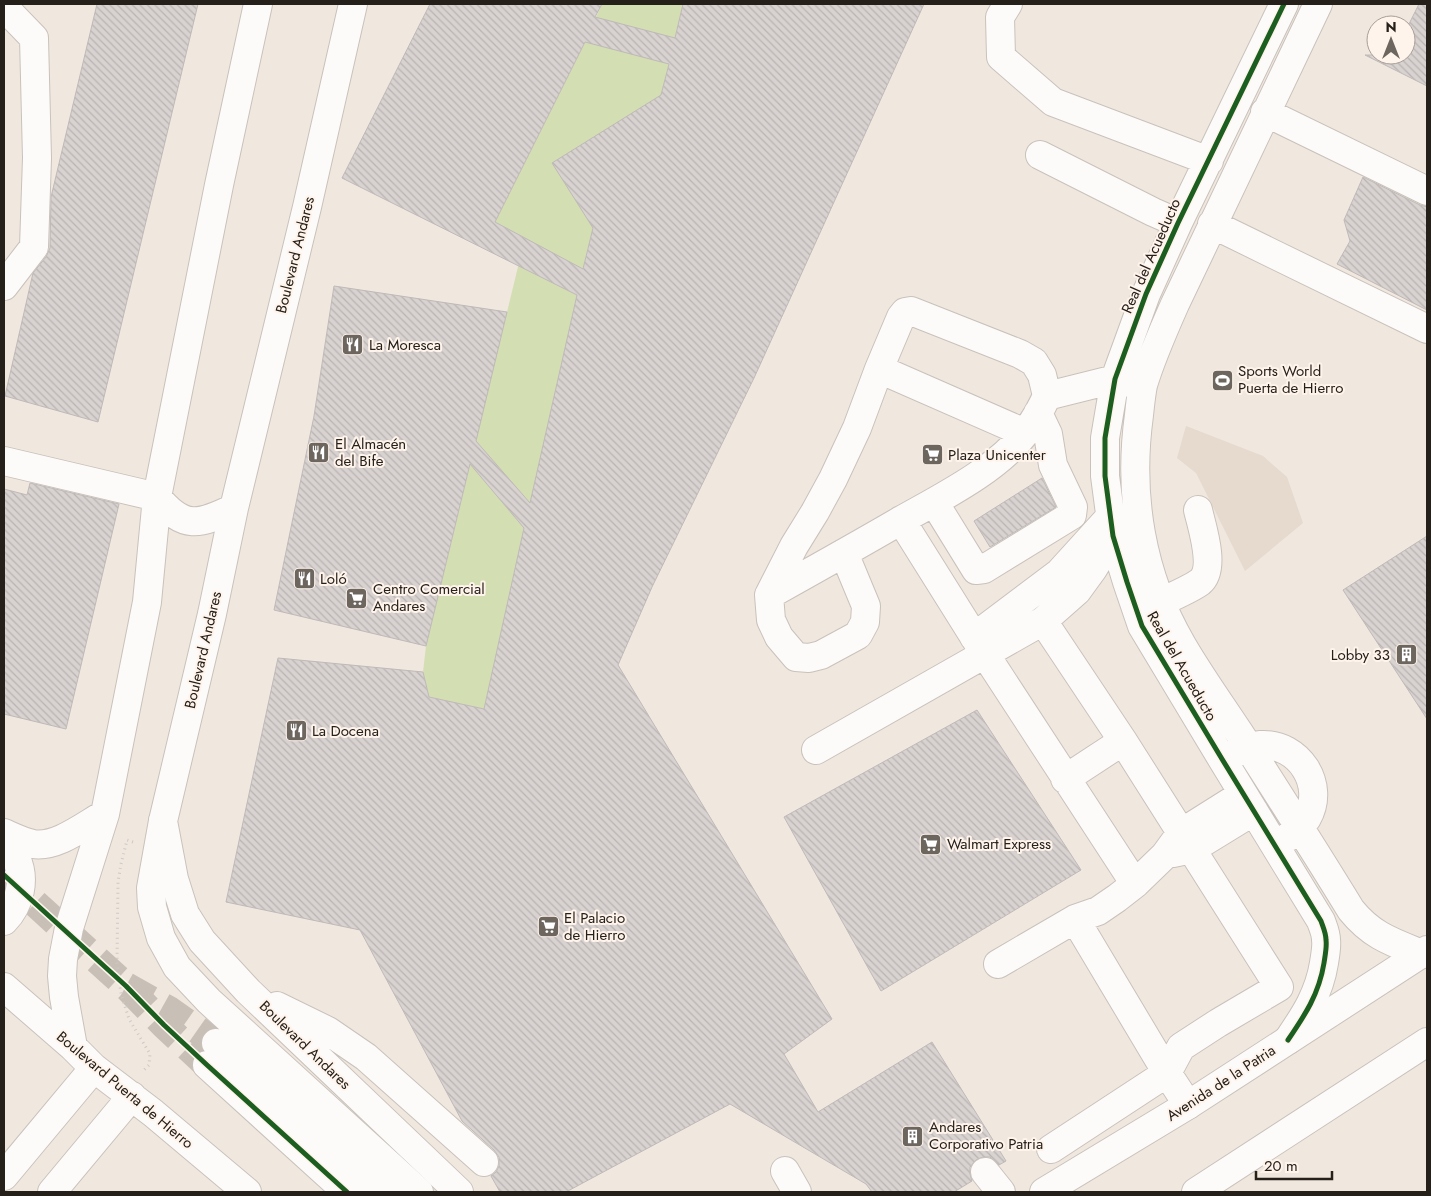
<svg xmlns="http://www.w3.org/2000/svg" width="1431" height="1196" viewBox="0 0 1431 1196" font-family="Jost,sans-serif">
<style>
.commercial{fill:#e6d9cd}
.garden{fill:#d3deb3}
.building{fill:url(#building-back-hatch);stroke:#bfb9b8;fill-rule:evenodd}
.lines{fill:none;stroke-linecap:round;stroke-linejoin:round}
.minor-tunnel{stroke:#c8bfb7;stroke-width:28;stroke-dasharray:28 14;stroke-linecap:butt}
.major-tunnel{stroke:#c8bfb7;stroke-width:28;stroke-dasharray:28 14;stroke-linecap:butt}
.minor-casing{stroke:#c8c2bb;stroke-width:30}
.major-casing{stroke:#c8c2bb;stroke-width:30}
.path{stroke:#cdc9c6;stroke-width:3;stroke-dasharray:1 4;stroke-linecap:butt}
.minor{stroke:#fdfbfa;stroke-width:28}
.major{stroke:#fdfbfa;stroke-width:28}
.cycleway-casing{stroke:#fff4eb;stroke-width:8}
.cycleway{stroke:#1b5e20;stroke-width:5}
.labels{text-anchor:middle;dominant-baseline:central;stroke-width:4;stroke-linejoin:round;paint-order:stroke}
.street-label{font-size:15px;fill:#26201b;stroke:#fff4eb}
.poi-label{font-size:15px;fill:#26201b;stroke:#fff4eb;text-anchor:start}
</style>
<defs>
<pattern id="building-back-hatch" width="6" height="6" patternUnits="userSpaceOnUse" patternTransform="scale(1.25)"><rect width="6" height="6" fill="#d8d2d1"/><path d="M-1 5l2 2M0 0l6 6M5-1l2 2" fill="none" stroke="#b9b4b3"/></pattern>
</defs>
<rect width="100%" height="100%" fill="#f0e7de"/>
<path class="commercial" d="M1186,426L1263,456L1287,477L1303,523L1245,571L1196,473L1177,458Z"/>
<path class="garden" d="M602,4H683L623,255L588,247L484,709L429,697L423,672L426,646L525,238L495,222L585,42Z"/>
<path class="building" d="M97,4H198L98,422L5,396L33,273L46,257L50,248L51,197Z
M430,4H602L595,17L675,38L683,4H924L754,378L652,587L618,665L832,1019L784,1054L818,1112L932,1042L1006,1161L999,1165L990,1157H983L976,1160L970,1167V1174L972,1181L954,1192H872L866,1184L730,1104L566,1192H500L491,1176L496,1172L499,1166V1157L494,1150L462,1121L360,930L226,902L278,658L423,672L429,697L484,709L524,528L470,464L426,646L274,610L314,416L334,286L507,312L476,441L530,503L577,295L342,178ZM585,42L669,64L661,95L552,163L593,228L583,269L495,222Z
M1419,4H1427V86L1365,55H1406V30Z
M1363,177L1420,205L1427,207V310L1337,264L1350,241L1344,220Z
M1042,478L1056,507L990,547L974,521Z
M30,483L119,504L66,729L4,714V489L27,495Z
M1427,536V719L1343,590Z
M977,710L1081,870L881,991L784,817Z"/>
<g class="lines">
<path class="minor-tunnel" d="M4,875L126,986L164,1025L207,1065"/>
<path class="major-tunnel" d="M126,986L169,1010L216,1043"/>
<defs>
<path id="minor" d="M353,4L307,207L234,508L212,614L163,821L174,879L185,914L202,941L248,991L459,1192
M1008,4L1000,17L1001,57L1053,102L1209,161
M1284,4L1178,223L1146,294L1115,379L1105,438V476L1113,536L1127,582L1142,626L1222,759L1321,921C1323,927 1326,933 1326,940C1327,947 1325,956 1324,963C1319,994 1305,1015 1288,1040
M1318,4L1175,304C1163,331 1151,358 1143,385C1141,395 1140,406 1139,415C1128,495 1141,575 1182,645C1200,676 1221,705 1240,734C1277,792 1315,851 1351,910C1372,936 1392,942 1422,954
M4,7L34,38L37,158L34,247L4,286
M1265,112L1427,191
M1040,155L1153,212L1178,223
M1212,224L1427,329
M879,369L1025,433
M1047,396L1115,379L1131,383
M4,461L157,497C184,530 199,525 234,508
M934,502L976,570L984,569L1072,515L1073,507L1053,465L1048,434L1038,413
M901,520L985,654L1135,884
M769,595C812,571 855,547 898,522C940,498 996,471 1026,432C1034,421 1041,409 1047,396L1042,375L1034,362L1020,354L911,311L905,312L901,317L879,369L857,428L833,479L815,512L794,546L769,595L771,620L779,637L796,657L809,658L821,655L858,635L865,622L866,606L844,553
M1161,602C1172,597 1192,588 1200,582C1216,569 1202,527 1198,510
M1043,621L1123,741L1279,987L1218,1023L1181,1047L1167,1073L1051,1149
M974,637L1059,573L1109,518
M816,750L1043,621L1077,591L1093,569L1113,536L1121,527
M1235,753C1243,750 1252,746 1261,745C1299,743 1326,785 1307,818C1302,826 1295,831 1288,837
M1065,779L1123,741
M4,833C13,837 23,842 33,844C57,848 85,825 105,814
M4,837C7,844 12,851 16,858C26,879 20,905 4,921
M1173,853L1192,849L1254,811
M1075,919L1167,1073L1188,1105
M998,964L1075,919L1098,911L1117,898L1135,884L1165,855L1181,833L1243,794
M4,987L73,1047L94,1068L153,1113L247,1192
M277,1006L328,1031L366,1057L484,1162
M73,1047L64,997L62,976L63,959L69,928L105,814L147,602L157,497L219,185L258,4
M207,1065L347,1192
M785,1171L797,1192
M985,1172L1001,1192
M4,1176L94,1068
M52,1192L132,1096"/>
<path id="major" d="M163,821L151,888L152,907L161,938L177,967L209,1001L419,1192
M216,1043L383,1192
M1044,1192L1188,1105L1427,950
M1196,1192L1427,1042"/>
</defs>
<use href="#minor" class="minor-casing"/>
<use href="#major" class="major-casing"/>
<path class="path" d="M133,842L127,840L121,864L118,882L117,962L121,994L129,1019L150,1054L149,1065L142,1072"/>
<use href="#minor" class="minor"/>
<use href="#major" class="major"/>
<defs>
<path id="cycleway" d="M1284,4L1178,223L1146,294L1115,379L1105,438V476L1113,536L1127,582L1142,626L1222,759L1321,921C1323,927 1326,933 1326,940C1327,947 1325,956 1324,963C1319,994 1305,1015 1288,1040
M4,875L126,986L164,1025L207,1065L347,1192"/>
</defs>
<use href="#cycleway" class="cycleway-casing"/>
<use href="#cycleway" class="cycleway"/>
</g>
<defs>
<symbol id="restaurant-square" viewBox="-11 -11 22 22"><rect x="-9" y="-9" width="18" height="18" rx="4" fill="#6d665f" stroke="#fff4eb"/><path d="M-5-6h1v4h1v-4h1v4h1v-4h1v5L-1.5 .5V6h-2V.5L-5-1ZM5-6V6H3V1.5H1.5Q1.5-4 5-6Z" fill="#fff"/></symbol>
<symbol id="stadium-square" viewBox="-11 -11 22 22"><rect x="-9" y="-9" width="18" height="18" rx="4" fill="#6d665f" stroke="#fff4eb"/><path d="M0-5a6.5 5 0 1 0 0 10a6.5 5 0 1 0 0-10ZM-3.5-1.8h7v3.6h-7Z" fill="#fff"/></symbol>
<symbol id="supermarket-square" viewBox="-11 -11 22 22"><rect x="-9" y="-9" width="18" height="18" rx="4" fill="#6d665f" stroke="#fff4eb"/><path d="M-6-5.5h2.5l.6 2H6L4.5 2H-2.5L-4.4-4H-6ZM-1.5 3.2a1.3 1.3 0 1 0 .1 0ZM3 3.2a1.3 1.3 0 1 0 .1 0Z" fill="#fff"/></symbol>
<symbol id="building-square" viewBox="-11 -11 22 22"><rect x="-9" y="-9" width="18" height="18" rx="4" fill="#6d665f" stroke="#fff4eb"/><path d="M-4-6H4V6H1V3H-1V6H-4ZM-2.5-4.3h1.7v1.8h-1.7ZM.8-4.3h1.7v1.8H.8ZM-2.5-1h1.7V.8h-1.7ZM.8-1h1.7V.8H.8Z" fill="#fff"/></symbol>
</defs>
<g fill-rule="evenodd">
<use href="#restaurant-square" x="340" y="332" width="25" height="25"/>
<use href="#stadium-square" x="1210" y="368" width="25" height="25"/>
<use href="#restaurant-square" x="306" y="440" width="25" height="25"/>
<use href="#supermarket-square" x="920" y="442" width="25" height="25"/>
<use href="#restaurant-square" x="292" y="566" width="25" height="25"/>
<use href="#supermarket-square" x="344" y="586" width="25" height="25"/>
<use href="#building-square" x="1394" y="642" width="25" height="25"/>
<use href="#restaurant-square" x="284" y="718" width="25" height="25"/>
<use href="#supermarket-square" x="918" y="832" width="25" height="25"/>
<use href="#supermarket-square" x="536" y="914" width="25" height="25"/>
<use href="#building-square" x="900" y="1124" width="25" height="25"/>
</g>
<g class="labels">
<g class="street-label">
<text transform="translate(295 255) rotate(-76)">Boulevard Andares</text>
<text transform="translate(1151 256) rotate(-66)">Real del Acueducto</text>
<text transform="translate(203 650) rotate(-77)">Boulevard Andares</text>
<text transform="translate(1182 666) rotate(60)">Real del Acueducto</text>
<text transform="translate(305 1045) rotate(44)">Boulevard Andares</text>
<text transform="translate(1221 1083) rotate(-33)">Avenida de la Patria</text>
<text transform="translate(125 1090) rotate(40)">Boulevard Puerta de Hierro</text>
</g>
<g class="poi-label">
<text x="369" y="345">La Moresca</text>
<text x="1238" y="371">Sports World<tspan x="1238" dy="17">Puerta de Hierro</tspan></text>
<text x="335" y="444">El Almacén<tspan x="335" dy="17">del Bife</tspan></text>
<text x="948" y="455">Plaza Unicenter</text>
<text x="320" y="579">Loló</text>
<text x="373" y="589">Centro Comercial<tspan x="373" dy="17">Andares</tspan></text>
<text x="1390" y="655" text-anchor="end">Lobby 33</text>
<text x="312" y="731">La Docena</text>
<text x="947" y="844">Walmart Express</text>
<text x="564" y="918">El Palacio<tspan x="564" dy="17">de Hierro</tspan></text>
<text x="929" y="1127">Andares<tspan x="929" dy="17">Corporativo Patria</tspan></text>
</g>
</g>
<rect width="1431" height="1196" fill="none" stroke="#26201b" stroke-width="10"/>
<g transform="translate(1391 40)"><circle r="24" fill="#fff4eb" stroke="#a89f98"/>
<path d="M0-4L9 19L0 12L-9 19Z" fill="#6d665f"/>
<text y="-8" font-size="14" font-weight="bold" text-anchor="middle" fill="#26201b">N</text>
</g>
<path d="M1256 1171v8h76v-8" fill="none" stroke="#26201b" stroke-width="2.5"/>
<text x="1264" y="1171" font-size="15" fill="#26201b" stroke="#fff4eb" stroke-width="4" paint-order="stroke">20 m</text>
</svg>
